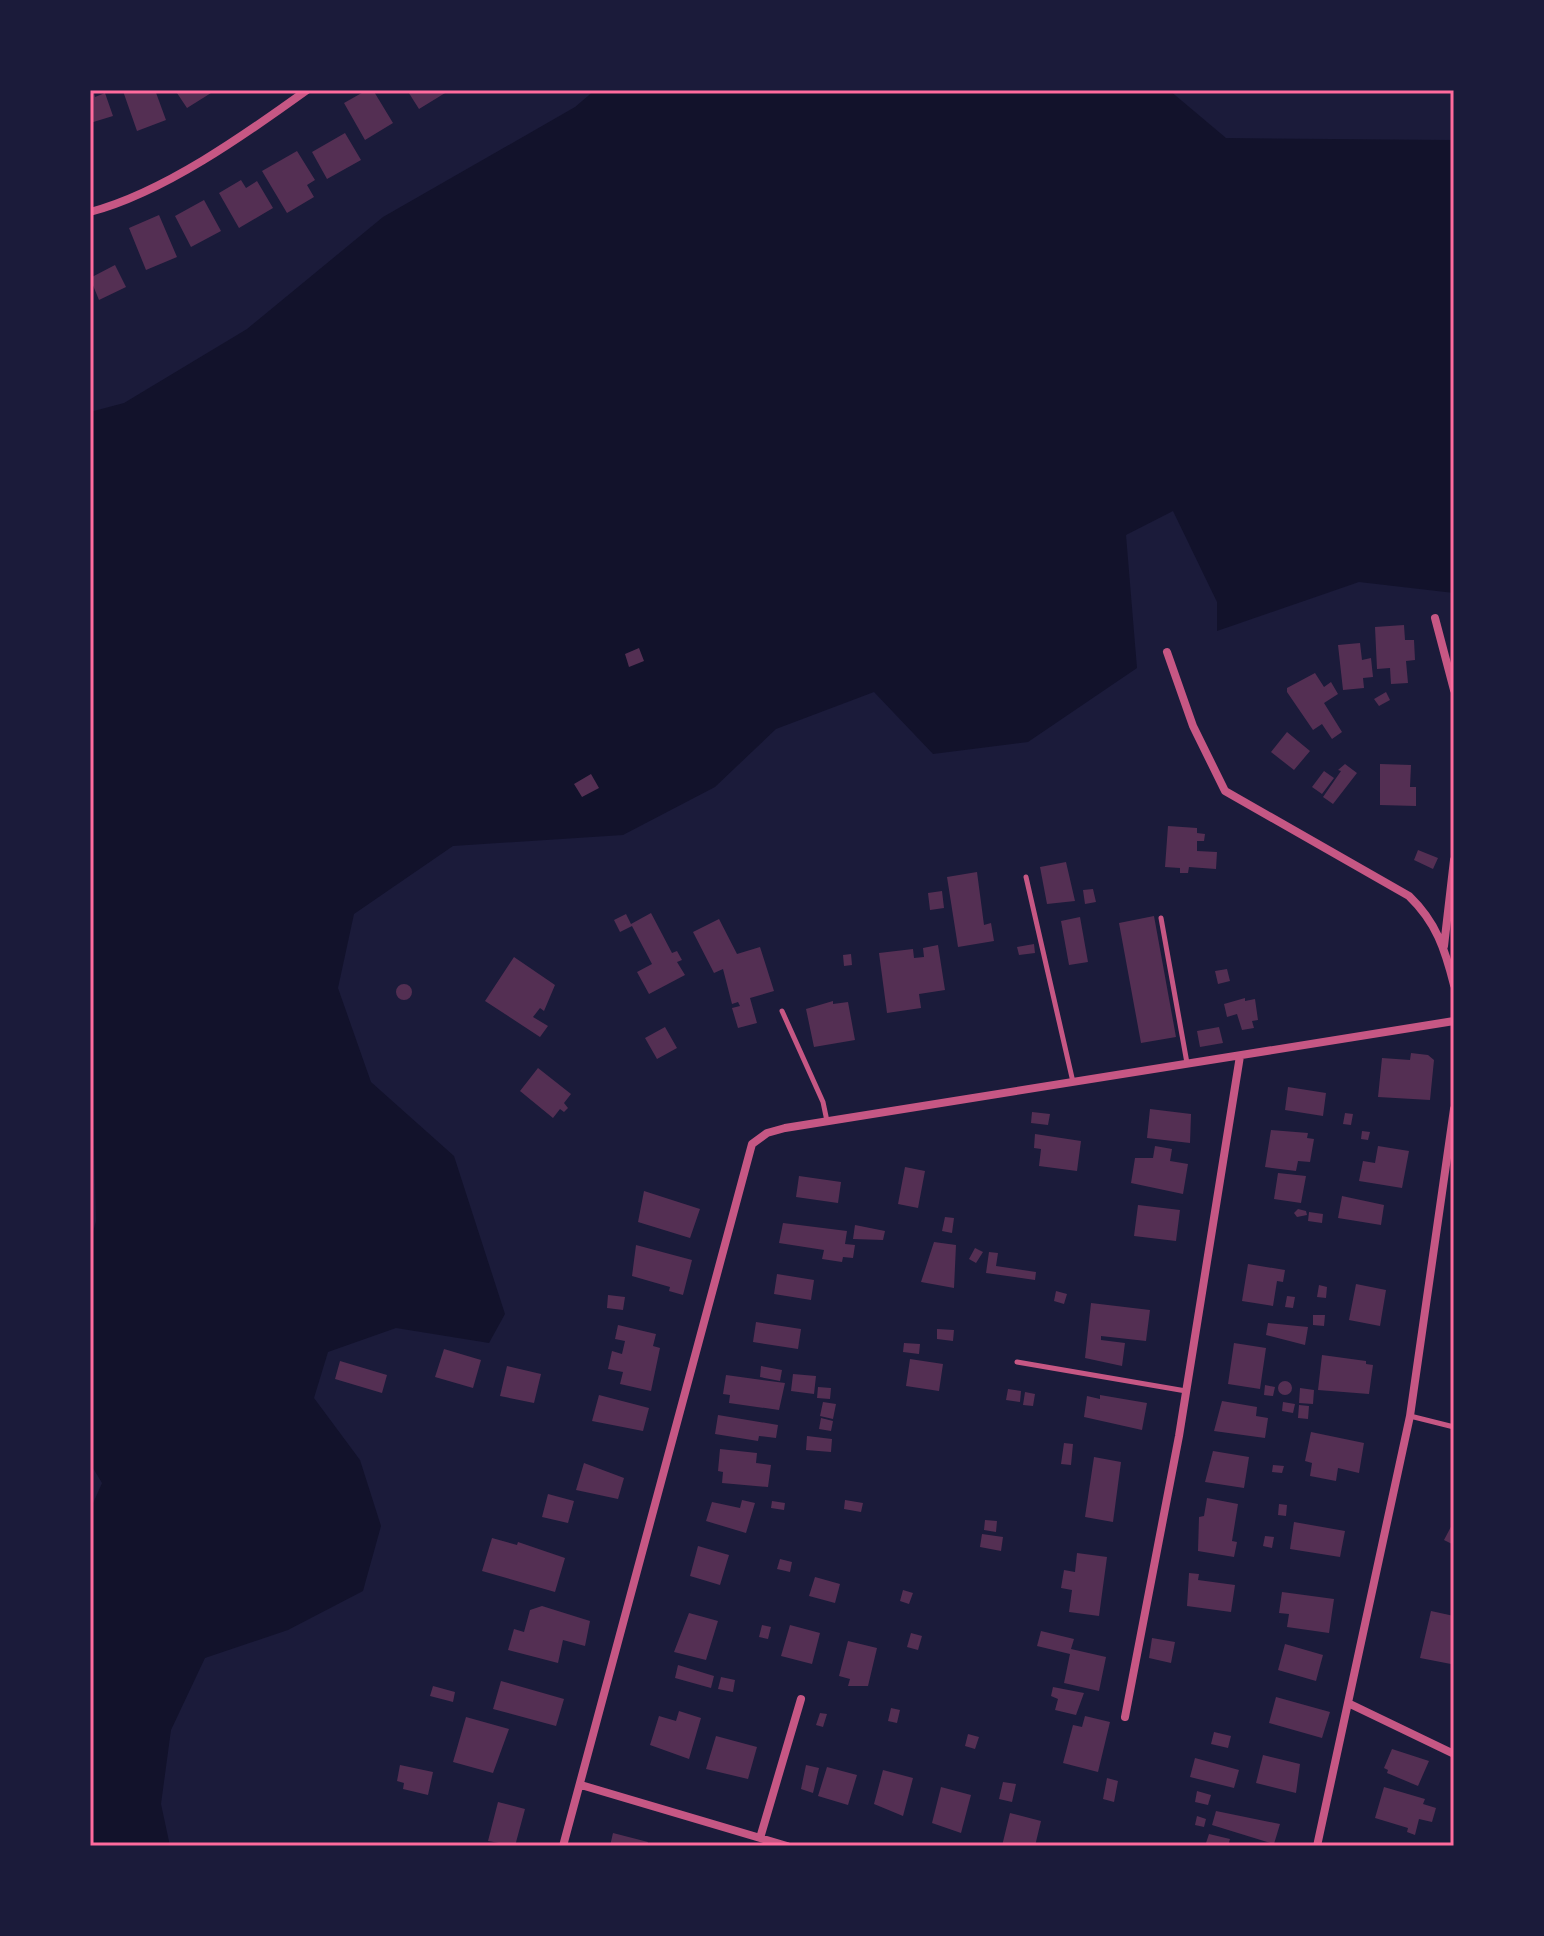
<svg xmlns="http://www.w3.org/2000/svg" width="1544" height="1936" viewBox="0 0 1544 1936" font-family="'Open Sans',sans-serif">
<style>
.water{fill:#12122b}
.building{fill:#542f53}
.lines{fill:none;stroke-linecap:round;stroke-linejoin:round}
.service{stroke:#c65784;stroke-width:5}
.minor{stroke:#c65784;stroke-width:8}
.neatline{fill:none;stroke:#ff6b9d;stroke-width:3}
</style>
<rect width="100%" height="100%" fill="#1b1b3a"/>
<path class="water" d="M595,90H1169L1226,138L1454,140V593L1359,582L1217,631V602L1173,511L1126,535L1137,668L1028,742L933,754L874,692L776,729L715,787L623,835L453,846L354,914L338,988L371,1082L454,1156L505,1314L489,1343L396,1328L328,1352L314,1398L360,1460L381,1526L363,1591L288,1630L205,1658L171,1730L161,1804L170,1846H90V1510L102,1483L90,1463V1243L96,1221L90,1000V412L124,403L247,329L383,217L575,107Z"/>
<path class="building" d="M155,90L166,120L137,131L123,91Z
M175,90H209L211,93L187,108Z
M367,90H373L393,123L365,140L344,103Z
M407,90H450L419,109Z
M94,92L95,97L105,93L113,116L90,123V93Z
M345,133L361,160L327,179L312,152Z
M297,151L315,180L307,185L314,197L287,213L262,171Z
M241,180L246,188L257,181L273,208L239,228L219,193Z
M204,200L221,231L191,247L175,216Z
M159,215L177,257L146,270L129,228Z
M115,265L126,287L99,300L90,278Z
M1404,625L1405,640H1414L1415,660L1406,661L1408,683L1391,684L1390,668L1377,669L1375,627Z
M1360,643L1362,660L1371,658L1373,677L1363,678L1364,688L1343,690L1338,645Z
M639,648L644,661L629,667L625,654Z
M1315,673L1324,687L1331,682L1338,694L1324,703L1342,732L1332,739L1322,724L1313,730L1287,692V688Z
M1386,692L1390,700L1379,706L1374,699Z
M1287,732L1310,751L1294,770L1271,752Z
M1345,764L1357,773L1333,804L1323,797L1341,771L1338,770Z
M1380,764L1411,765L1410,787H1416V806L1380,805Z
M1324,771L1334,778L1322,794L1312,787Z
M591,774L599,788L582,797L574,784Z
M1168,826L1197,828V833L1205,834L1204,841H1197V851L1217,852L1216,869L1189,867L1188,873H1180V868L1165,867Z
M1418,850L1438,858L1433,869L1414,860Z
M1066,862L1075,901L1047,904L1040,867Z
M977,872L984,925L991,923L994,941L958,947L947,877Z
M1093,889L1096,902L1085,904L1083,890Z
M942,891L944,908L930,910L928,893Z
M651,913L672,953L677,951L682,960L677,962L685,975L649,994L637,972L652,964L632,926L620,932L614,920L626,914L631,924Z
M1154,916L1176,1037L1141,1043L1119,923Z
M1080,917L1088,962L1069,965L1061,921Z
M719,919L737,954L760,947L774,991L750,998L757,1023L738,1028L732,1008L740,1006L738,1002L732,1004L723,969L714,973L693,932Z
M1034,944L1035,953L1019,955L1017,947Z
M938,945L945,990L919,994L921,1008L887,1013L879,953L913,949L914,958L924,957L923,948Z
M851,954L852,965L844,966L843,955Z
M514,957L555,985L544,1011L540,1008L533,1017L548,1026L540,1037L485,1001Z
M1227,969L1230,981L1218,984L1215,971Z
M396 992a8 8 0 1 1 16 0a8 8 0 1 1-16 0Z
M1245,998V1001L1255,999L1258,1020L1252,1021L1254,1028L1242,1030L1237,1014L1227,1017L1224,1004Z
M833,1001V1004L848,1002L855,1040L814,1047L806,1009Z
M665,1027L677,1048L657,1059L645,1038Z
M1219,1027L1223,1043L1200,1047L1197,1031Z
M1411,1053L1428,1055L1434,1060L1430,1100L1378,1097L1382,1058L1410,1060Z
M538,1068L571,1094L564,1103L568,1108L564,1112L560,1109L553,1118L520,1091Z
M1288,1087L1326,1093L1323,1116L1285,1110Z
M1150,1109L1191,1114L1190,1143L1147,1138Z
M1032,1112L1050,1114L1048,1125L1031,1123Z
M1345,1113L1353,1114L1351,1125L1343,1124Z
M1271,1130L1308,1133L1307,1138L1314,1139L1310,1162L1298,1161L1296,1171L1265,1167Z
M1362,1131L1370,1132L1368,1140L1361,1139Z
M1035,1134L1081,1141L1077,1171L1039,1166L1041,1149L1034,1148Z
M1155,1146L1172,1149L1170,1161L1188,1164L1183,1194L1131,1183L1135,1158H1153Z
M1378,1146L1409,1151L1402,1188L1359,1181L1363,1161L1375,1163Z
M905,1167L925,1171L918,1208L898,1204Z
M1278,1173L1306,1176L1301,1203L1274,1199Z
M799,1176L841,1182L838,1203L796,1197Z
M644,1191L700,1209L690,1238L638,1222Z
M1342,1196L1384,1205L1381,1225L1338,1218Z
M1138,1205L1180,1210L1176,1241L1134,1236Z
M1298,1209L1306,1211L1307,1215L1297,1217L1294,1213Z
M1309,1212L1323,1214L1322,1223L1308,1221Z
M945,1217L954,1218L952,1233L942,1231Z
M783,1223L847,1231L845,1244L855,1245L853,1258L843,1257L842,1262L822,1259L824,1250L779,1243Z
M855,1225L885,1231L883,1240L853,1239Z
M934,1242L956,1245L954,1288L921,1282Z
M636,1245L692,1260L683,1295L669,1291L670,1287L632,1276Z
M975,1248L983,1252L976,1263L969,1259Z
M989,1252L998,1253L996,1266L1036,1272L1035,1280L986,1273Z
M1248,1264L1285,1270L1283,1282L1277,1281L1273,1306L1242,1301Z
M777,1274L814,1280L811,1300L774,1294Z
M1356,1284L1386,1290L1380,1326L1349,1320Z
M1319,1285L1327,1287L1326,1298L1317,1297Z
M1056,1291L1067,1294L1064,1304L1054,1301Z
M608,1295L625,1297L623,1310L607,1308Z
M1287,1296L1295,1297L1293,1308L1285,1307Z
M1091,1303L1150,1310L1146,1341L1101,1336V1340L1125,1343L1122,1366L1085,1358Z
M1313,1315H1325L1324,1326L1313,1325Z
M756,1322L801,1329L798,1349L753,1342Z
M1268,1323L1308,1327L1305,1345L1266,1335Z
M618,1325L656,1334L653,1346L660,1348L651,1391L620,1384L623,1372L608,1369L612,1351L622,1354L625,1341L615,1339Z
M937,1329L954,1330L953,1341L937,1339Z
M904,1343L920,1344L919,1354L903,1352Z
M1234,1343L1266,1348L1260,1389L1228,1384Z
M444,1349L481,1360L473,1388L435,1377Z
M1322,1355L1366,1361V1364L1373,1365L1369,1394L1318,1390Z
M910,1359L943,1364L939,1391L906,1386Z
M340,1361L387,1375L382,1393L335,1379Z
M507,1366L541,1374L534,1403L500,1396Z
M761,1366L782,1370L780,1381L760,1377Z
M793,1374L816,1376L814,1394L791,1391Z
M726,1375L785,1383L779,1410L729,1403L730,1395L723,1394Z
M1278 1388a7 7 0 1 1 14 0a7 7 0 1 1-14 0Z
M1265,1385L1275,1387L1273,1396L1264,1395Z
M818,1387L831,1388L830,1399L817,1398Z
M1300,1388L1314,1390L1313,1404L1299,1403Z
M1008,1389L1021,1391L1020,1402L1006,1400Z
M1025,1392L1035,1394L1033,1406L1023,1405Z
M599,1395L649,1408L643,1431L592,1421Z
M1100,1395L1147,1403L1142,1430L1084,1417L1087,1396L1100,1399Z
M1222,1401L1257,1407L1256,1416L1268,1418L1265,1438L1214,1431Z
M823,1402L836,1404L833,1419L820,1416Z
M1283,1402L1295,1404L1293,1413L1282,1411Z
M1299,1405L1309,1406L1308,1419L1298,1418Z
M718,1415L778,1425L776,1438L759,1436L758,1441L715,1434Z
M821,1418L833,1421L831,1431L819,1429Z
M1311,1432L1364,1443L1359,1473L1338,1468L1336,1481L1310,1476L1312,1463L1305,1461Z
M807,1436L832,1439L831,1452L806,1450Z
M1064,1443L1073,1444L1071,1465L1061,1464Z
M720,1449L757,1453L756,1463L771,1465L768,1487L722,1483L723,1472L718,1471Z
M1213,1451L1249,1457L1244,1488L1205,1482Z
M1094,1457L1121,1462L1113,1522L1085,1517Z
M584,1463L624,1478L618,1499L576,1490Z
M1273,1465L1284,1466L1282,1473L1272,1472Z
M548,1494L574,1501L568,1523L542,1517Z
M1207,1498L1238,1504L1232,1541L1237,1542L1234,1557L1198,1551L1199,1517L1204,1516Z
M742,1500L755,1503L746,1533L706,1521L712,1502L740,1508Z
M845,1500L863,1503L861,1512L844,1509Z
M772,1501L785,1503L784,1510L771,1508Z
M1279,1504L1287,1505L1286,1516L1278,1515Z
M985,1520L997,1521L996,1532L984,1530Z
M1454,1521V1545L1444,1540Z
M1294,1522L1345,1531L1340,1557L1290,1549Z
M982,1534L1003,1537L1001,1551L980,1547Z
M1265,1536L1274,1537L1272,1548L1263,1546Z
M492,1538L517,1545L518,1542L565,1558L555,1592L482,1571Z
M698,1546L729,1555L720,1585L690,1576Z
M1077,1553L1107,1557L1099,1616L1069,1612L1072,1590L1061,1588L1064,1570L1075,1572Z
M780,1559L792,1562L790,1572L777,1569Z
M1189,1573L1199,1574L1198,1580L1235,1585L1231,1612L1187,1606Z
M815,1577L840,1584L835,1603L809,1596Z
M903,1590L913,1593L909,1604L900,1601Z
M1282,1592L1334,1599L1329,1633L1287,1627L1289,1614L1279,1613Z
M542,1606L590,1621L585,1646L563,1640L558,1663L508,1650L514,1629L524,1632L530,1610Z
M1431,1611L1454,1616L1451,1664L1420,1658Z
M689,1613L718,1621L706,1660L674,1652Z
M762,1625L771,1627L768,1639L759,1637Z
M790,1625L820,1633L812,1664L781,1656Z
M1041,1631L1074,1639L1071,1649L1106,1657L1099,1691L1064,1683L1070,1654L1037,1646Z
M911,1633L922,1636L918,1650L907,1647Z
M1152,1638L1175,1642L1171,1663L1149,1658Z
M848,1641L877,1648L868,1686H848L850,1679L839,1676Z
M1285,1644L1323,1655L1316,1681L1278,1670Z
M678,1665L714,1676L711,1688L675,1678Z
M721,1677L735,1680L733,1692L718,1689Z
M501,1681L564,1699L556,1726L493,1709Z
M433,1686L455,1692L453,1702L430,1696Z
M1053,1687L1084,1693L1076,1715L1055,1710L1058,1699L1051,1696Z
M1276,1697L1330,1712L1322,1738L1269,1723Z
M891,1708L900,1710L897,1723L888,1721Z
M679,1711L701,1718L689,1759L650,1745L659,1716L676,1721Z
M820,1713L827,1714L823,1727L816,1725Z
M1085,1716L1110,1722L1098,1772L1063,1763L1073,1725L1082,1727Z
M466,1717L509,1729L493,1773L453,1762Z
M1214,1732L1231,1736L1228,1748L1211,1744Z
M968,1734L979,1737L975,1749L965,1746Z
M716,1736L757,1747L748,1779L706,1769Z
M1392,1749L1429,1761L1418,1786L1387,1773L1388,1770L1384,1768Z
M1263,1755L1300,1764L1296,1793L1256,1783Z
M1195,1758L1239,1770L1234,1788L1190,1777Z
M400,1765L433,1772L428,1795L403,1789L404,1783L397,1781Z
M806,1765L819,1768L813,1793L801,1789Z
M827,1767L857,1775L848,1805L818,1796Z
M883,1770L913,1778L903,1816L874,1804Z
M1107,1778L1118,1781L1114,1802L1103,1799Z
M1003,1782L1016,1784L1012,1802L999,1799Z
M941,1787L971,1795L961,1833L932,1823Z
M1384,1787L1425,1799L1423,1804L1436,1808L1432,1822L1419,1819L1415,1835L1407,1832L1408,1828L1375,1818Z
M1197,1791L1211,1795L1208,1805L1195,1802Z
M498,1802L525,1809L515,1846L488,1841Z
M1216,1811L1280,1824L1274,1844L1212,1825Z
M1010,1813L1041,1821L1035,1846H1002Z
M1197,1816L1206,1819L1204,1827L1195,1825Z
M613,1833L648,1842L647,1846H610Z
M1209,1834L1230,1839L1228,1846H1205Z"/>
<g class="lines">
<path class="service" d="M1026,877L1073,1082
M1161,918L1187,1063
M782,1011L823,1102L827,1121
M1017,1362L1186,1391
M1410,1416L1454,1427"/>
<path class="minor" d="M90,212C163,193 246,134 307,90
M1435,618L1454,690
M1167,652L1193,726L1225,791L1409,896C1436,922 1445,949 1454,985
M1444,946L1454,860
M1348,1703L1454,1754
M1125,1717L1179,1436L1240,1056
M581,1785L787,1846
M760,1838L801,1699
M563,1846L752,1144L767,1133L785,1128L1454,1021
M1317,1846L1410,1416L1454,1109"/>
</g>
<rect width="1544" height="1936" fill="none" stroke="#1b1b3a" stroke-width="184"/>
<rect x="92" y="92" width="1360" height="1752" class="neatline"/>
</svg>
